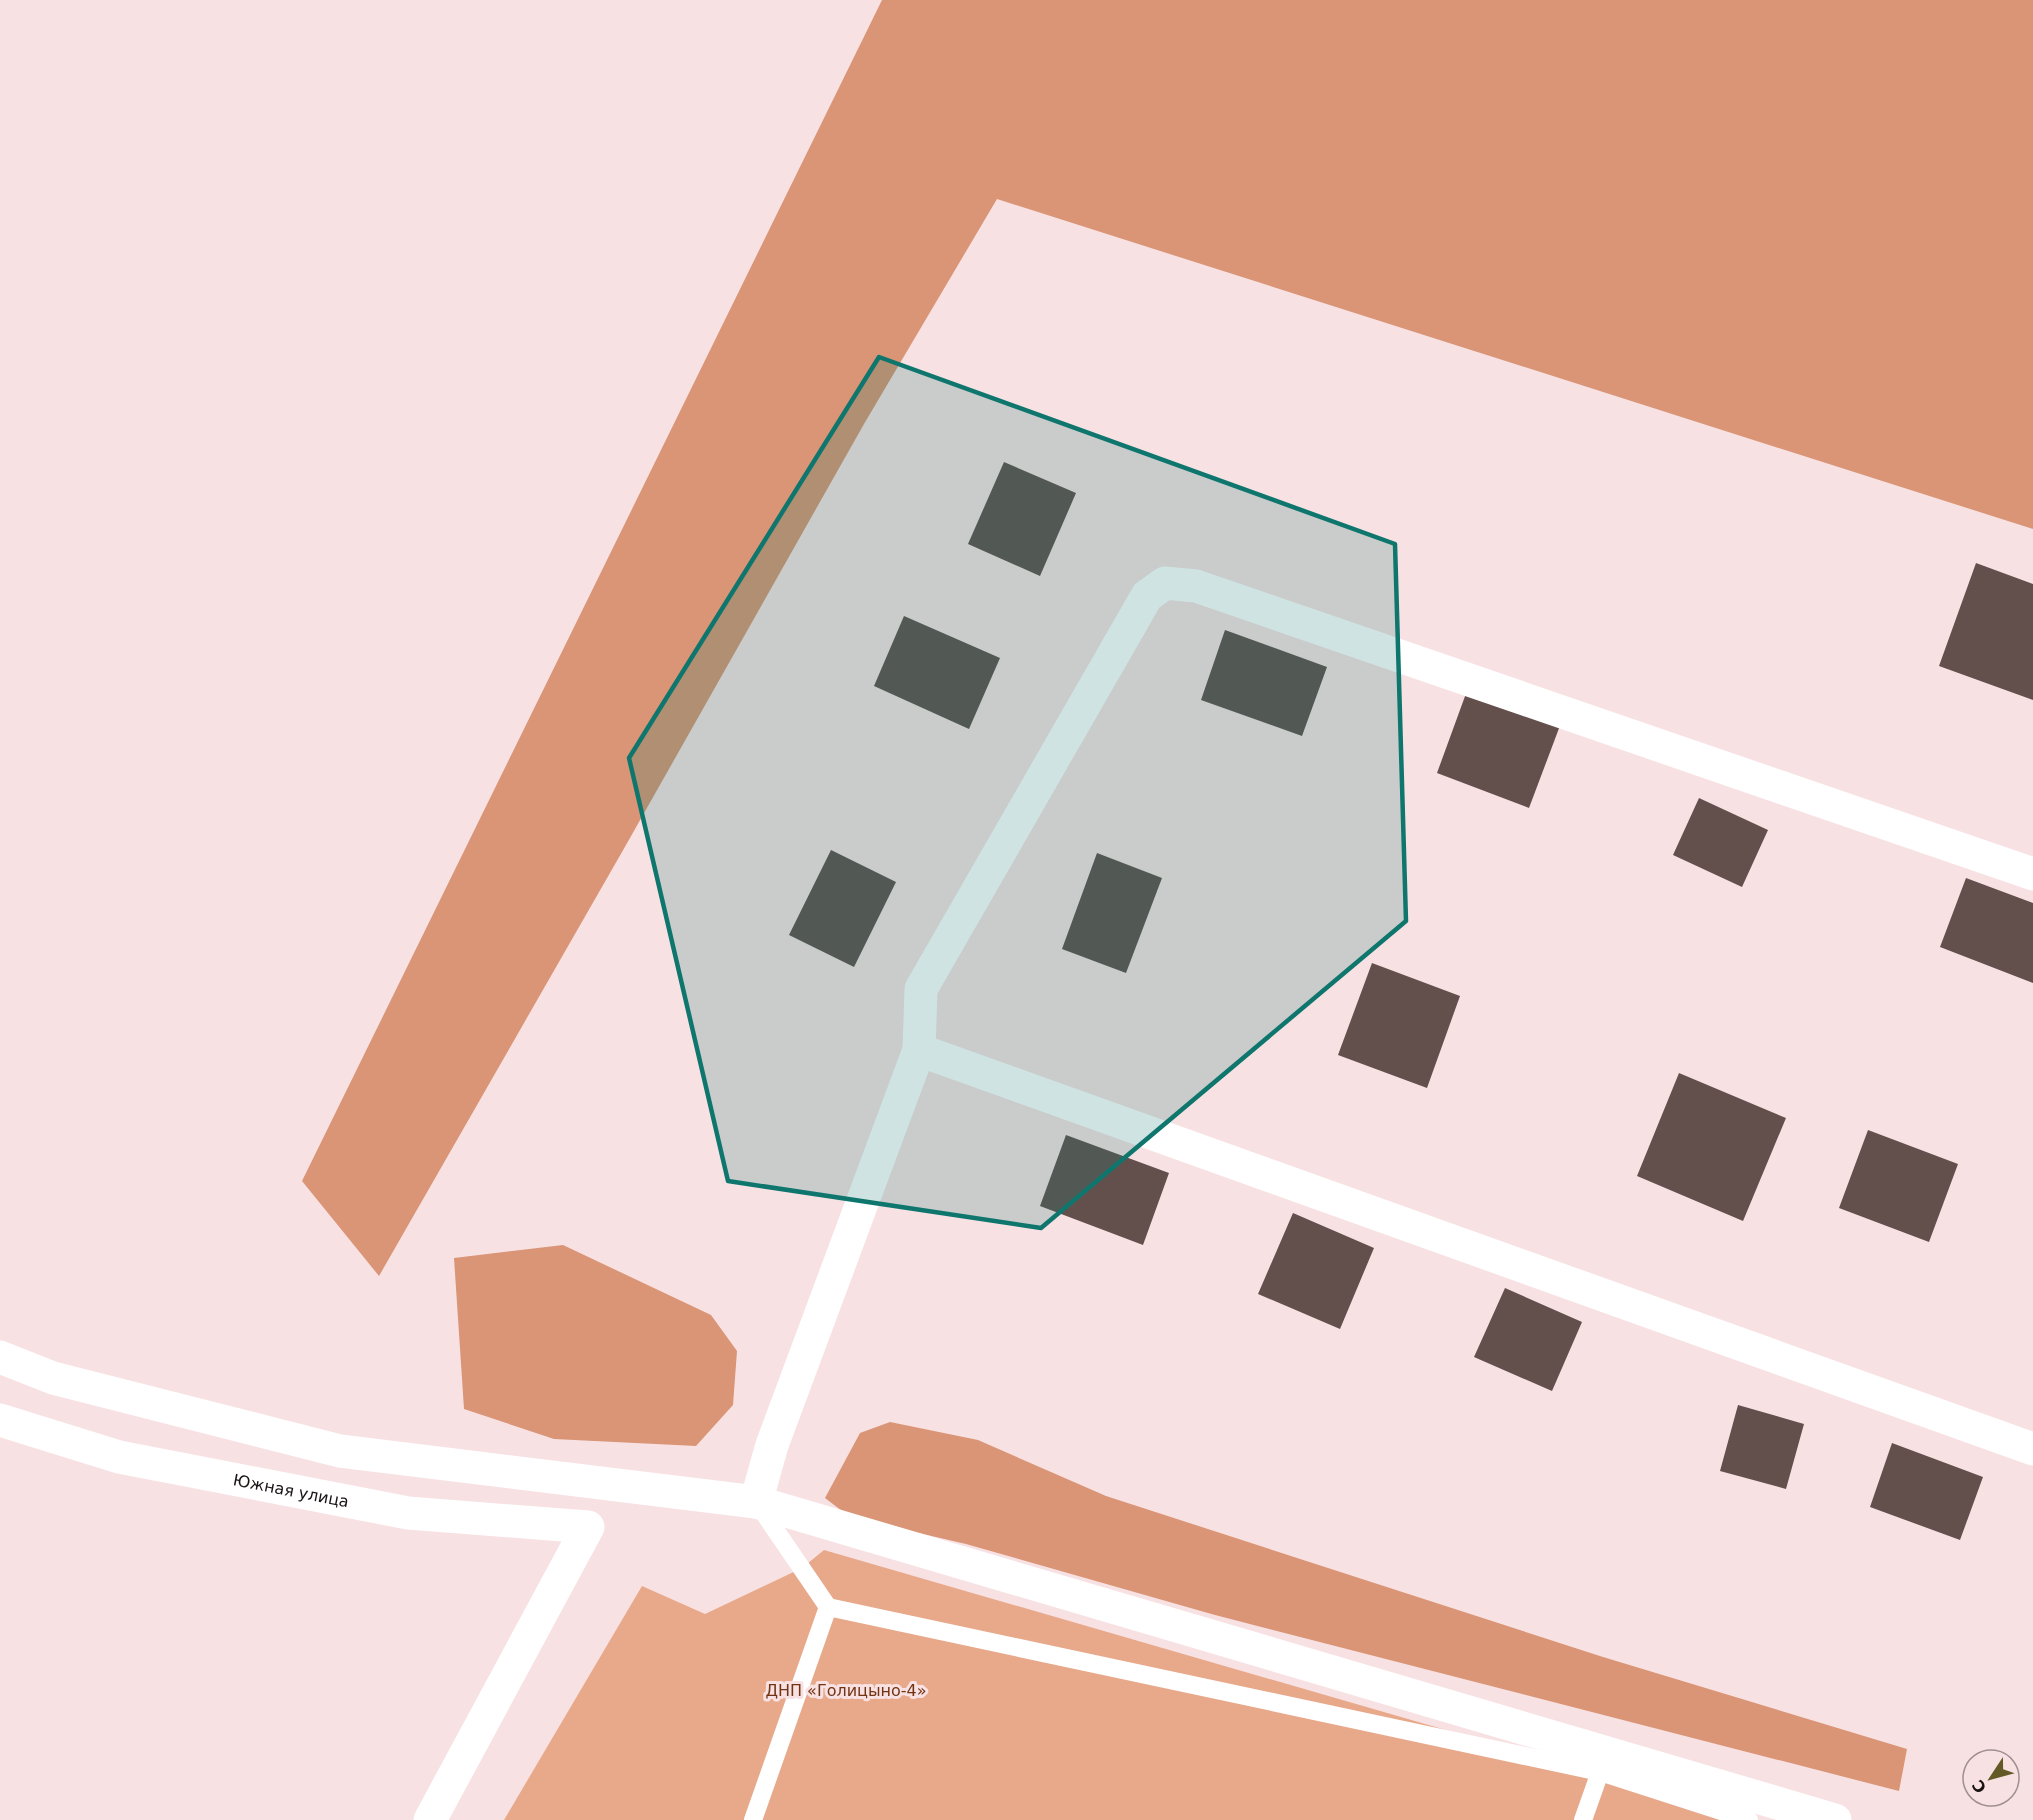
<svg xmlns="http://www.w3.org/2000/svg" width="2033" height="1820" viewBox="0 0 2033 1820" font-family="'DejaVu Sans',sans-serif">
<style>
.green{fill:#e8a98b}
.forest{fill:#d99575}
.building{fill:#63504d}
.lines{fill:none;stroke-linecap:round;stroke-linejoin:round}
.lane{stroke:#fff;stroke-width:18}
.street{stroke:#fff;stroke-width:33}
.marked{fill:#0f766e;fill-opacity:0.2;stroke:#0f766e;stroke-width:4.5;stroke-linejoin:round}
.labels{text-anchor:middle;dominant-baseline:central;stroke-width:6;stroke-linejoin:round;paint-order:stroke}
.street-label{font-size:16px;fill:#1a1314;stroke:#f8e1e3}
.park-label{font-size:16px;fill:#733413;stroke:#f8e1e3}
</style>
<rect width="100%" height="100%" fill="#f8e1e3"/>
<path class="green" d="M824,1550L1757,1820H504L642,1586L705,1614L802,1568Z"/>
<path class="forest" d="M882,0H2033V529L997,199L864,424L626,845L379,1276L302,1181Z
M563,1245L711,1315L737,1351L733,1405L696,1446L554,1439L464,1409L454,1258Z
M890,1422L978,1440L1106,1496L1603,1657L1907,1749L1899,1791L1215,1615L966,1544L850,1517L825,1498L860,1433Z"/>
<path class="building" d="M1004,462L1076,493L1040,576L968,544Z
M1976,563L2033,584V700L1939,666Z
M904,616L1000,658L969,729L874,686Z
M1225,630L1327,667L1302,736L1201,700Z
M1468,688L1561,723L1529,808L1437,773Z
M1699,798L1768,830L1742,887L1673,855Z
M831,850L896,882L854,967L789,935Z
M1097,853L1162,878L1126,973L1062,949Z
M1966,878L2033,903V983L1940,947Z
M1372,963L1460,996L1427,1088L1338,1055Z
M1679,1073L1786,1118L1743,1221L1637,1176Z
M1868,1130L1958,1164L1929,1242L1839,1208Z
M1066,1135L1169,1173L1143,1245L1040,1206Z
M1293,1213L1374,1248L1340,1329L1258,1294Z
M1505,1288L1582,1322L1552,1391L1474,1357Z
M1738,1405L1804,1424L1786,1489L1720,1471Z
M1892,1443L1983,1477L1960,1540L1870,1507Z"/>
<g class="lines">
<path class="lane" d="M757,1503L828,1607L1600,1772L1749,1820
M753,1820L828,1607
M1583,1820L1600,1772"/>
<g class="street">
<path d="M919,1050L2033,1449"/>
<path d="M0,1357L53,1378L340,1451L756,1502L1835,1820"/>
<path id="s1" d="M0,1420L119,1457L408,1513L588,1527L430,1820"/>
<path d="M756,1502L772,1445L919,1050L921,989L1147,596L1165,583L1196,586L2033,874"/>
</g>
</g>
<path class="marked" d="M879,357L1395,544L1406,921L1041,1228L728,1181L629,758Z"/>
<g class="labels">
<g class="street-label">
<text stroke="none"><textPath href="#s1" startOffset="300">Южная улица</textPath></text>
</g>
<g class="park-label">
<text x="846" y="1690">ДНП «Голицыно-4»</text>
</g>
</g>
<g transform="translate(1991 1778) rotate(234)"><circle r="28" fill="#f8e1e3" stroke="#9f8f90" stroke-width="1.5"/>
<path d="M0-4.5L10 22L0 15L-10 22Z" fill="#625926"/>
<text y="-9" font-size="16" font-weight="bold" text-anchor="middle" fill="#1a1314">С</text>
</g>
</svg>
